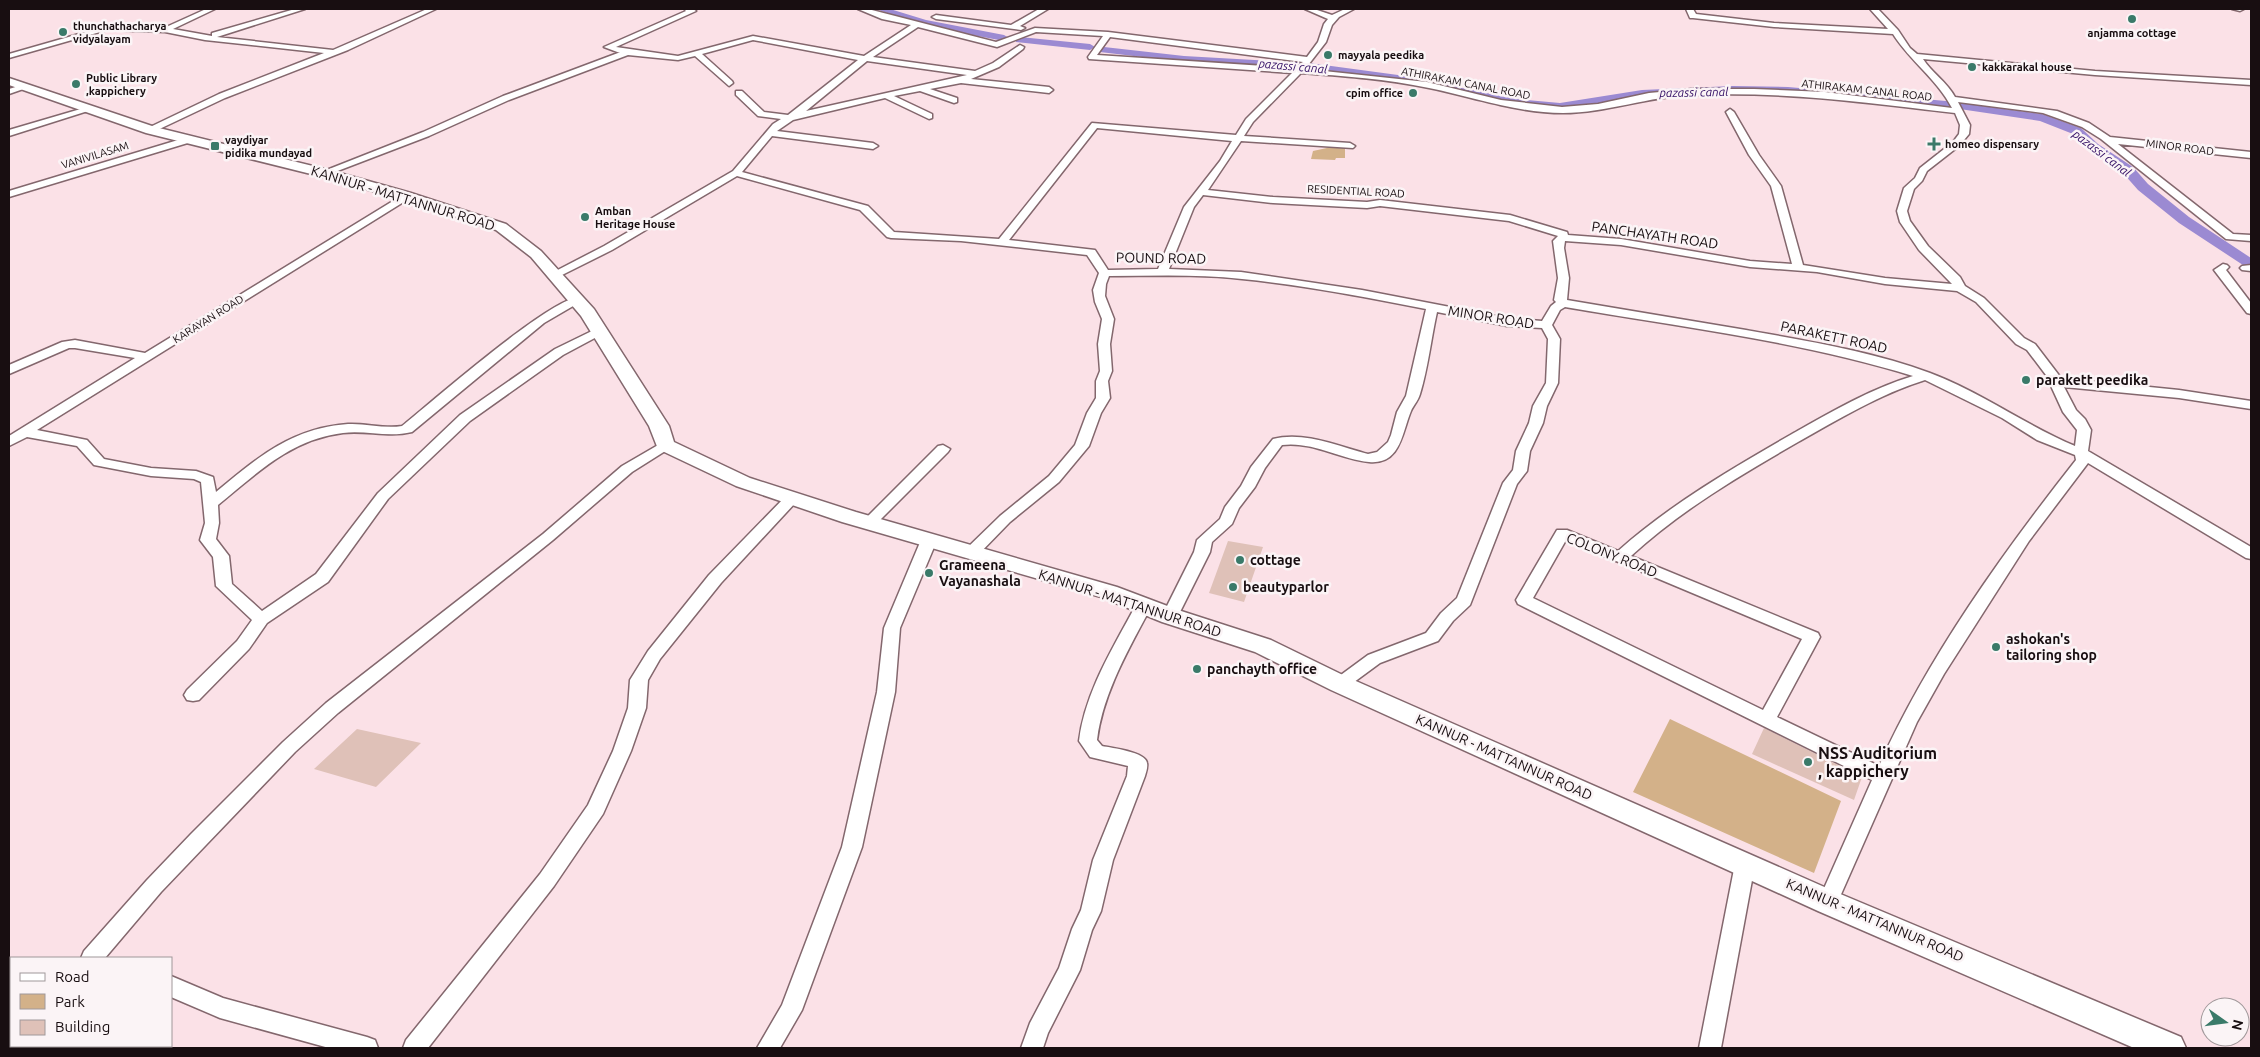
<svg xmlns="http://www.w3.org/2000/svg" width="2260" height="1057" viewBox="0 0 2260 1057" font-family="Ubuntu,sans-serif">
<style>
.green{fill:#d3b189}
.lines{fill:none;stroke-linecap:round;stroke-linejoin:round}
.canal{fill:#9b8ad2;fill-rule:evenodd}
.building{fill:#dfc1b8}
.street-casing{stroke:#83676d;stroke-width:3}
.secondary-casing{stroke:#83676d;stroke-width:3}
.street{fill:#fff;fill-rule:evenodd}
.secondary{fill:#fff;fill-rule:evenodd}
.poi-dot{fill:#3a7a69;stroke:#fbf4f6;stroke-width:2}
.labels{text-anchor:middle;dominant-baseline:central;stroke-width:5;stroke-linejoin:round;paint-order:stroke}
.far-poi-label{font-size:11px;font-weight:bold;fill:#180e11;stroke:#fbf4f6;text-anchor:start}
.far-street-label{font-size:11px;fill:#180e11;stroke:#fbf4f6}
.far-water-label{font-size:12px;font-style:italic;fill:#320e64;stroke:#fbf4f6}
.street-label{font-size:14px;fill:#180e11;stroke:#fbf4f6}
.poi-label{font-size:14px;font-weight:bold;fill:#180e11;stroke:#fbf4f6;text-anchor:start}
.near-poi-label{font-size:16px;font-weight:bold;fill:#180e11;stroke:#fbf4f6;text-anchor:start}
</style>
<rect width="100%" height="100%" fill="#fbe1e7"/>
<path class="green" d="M1336,146L1345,148V158H1336L1335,160L1311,159L1313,151Z
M1670,719L1841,801L1814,873L1633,792Z"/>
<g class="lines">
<path class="canal" d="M876,9H890L926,20L1004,35L1009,38L1004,41L920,25Z
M1020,37L1090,44L1095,47L1090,50L1016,42V38Z
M1104,47L1184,56L1309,63L1398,75L1516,99L1560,103L1642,90L1733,86L1788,87L1946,101L2042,114L2081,128L2098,144L2133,167L2148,184L2189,217L2251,258V268L2246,267L2179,223L2138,190L2123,173L2090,150L2073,134L2040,121L1946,107L1788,93L1733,92L1642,96L1560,111L1516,105L1398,81L1309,69L1184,62L1100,52V48Z"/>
</g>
<path class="building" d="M1228,541L1263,547L1244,602L1209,593Z
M1764,728L1862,777L1854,800L1752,754Z
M357,729L421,743L376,787L314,769Z"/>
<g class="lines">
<defs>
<path id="street" d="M206,9H215L173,29L212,36V33L295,9H305L217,37L333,50L427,9H436L348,50L225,98L151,133L148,132V128L219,94L324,53L205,40L165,32L107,30L9,58V54L107,26L164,28Z
M684,9H693L696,11L616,47L678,56L753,36L864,56L911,25L882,19L858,9H868L996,42L1035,28L1108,32L1307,57L1318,42L1324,24L1328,19L1305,9H1314L1332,15L1345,9H1354L1339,17L1332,25L1326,42L1305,69L1427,82L1501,100L1562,107L1598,104L1649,93L1693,89H1754L1825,92L1952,108C1937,79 1910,61 1893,34L1774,27L1693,18H1690L1686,9H1693L1696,14L1774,23L1888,29L1870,9H1878L1898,30L1910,48L1917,54L2095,71L2251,80V85L2095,75L1923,59C1932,73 1947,82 1955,97L2057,111L2089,123L2110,137L2251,152V158L2118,144L2233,234L2251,235V241L2226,239L2101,139L2082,127L2043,113L1958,102L1970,125L1969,134L1959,146L1927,171L1922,181L1914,189L1907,211L1910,221L1928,246L1960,277L1965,286L1984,298L2024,338L2035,344L2061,378L2179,390L2251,401V409L2179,398L2064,387L2076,410L2085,419L2091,430L2088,451L2251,547V559L2246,558L2088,463L2029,541L1944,674L1917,722L1835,908L1828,911L1821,908L1818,902L1872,780L1518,604L1516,600L1557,530H1567L1618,551C1671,504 1731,469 1792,434C1831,412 1870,389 1913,376C1800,341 1681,327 1565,307L1560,310L1552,325L1560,339L1558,383L1547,406L1543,423L1530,451L1527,471L1517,484L1470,605L1453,621L1438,641L1380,663L1346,688L1340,690L1334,688L1331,684L1334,680L1368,655L1426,633L1441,613L1457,598L1503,483L1513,470L1516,451L1529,423L1533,406L1546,383L1548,339L1542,328L1507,326L1437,312C1431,339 1428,368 1420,394C1418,401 1413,406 1411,411C1402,432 1401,465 1369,462C1340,459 1312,441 1282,445L1265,468L1255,487L1239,508L1232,524L1212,542L1210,552L1176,620L1170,622L1164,620L1162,616L1194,552L1197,540L1220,519L1225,507L1241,486L1251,467L1273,439C1304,431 1338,446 1368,454L1377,452L1388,442L1391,435L1397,412L1406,396L1426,309C1365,297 1303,285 1242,279C1198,274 1153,276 1109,276L1106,284L1105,296L1114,319L1110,344L1112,371L1108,381L1110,398L1101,413L1089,446L1059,482L1010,522L976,557H966L963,553L966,549L1000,516L1049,476L1075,445L1087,413L1096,398V381L1100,371L1098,344L1102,319L1095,302L1093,290L1099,273L1087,255L961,241L891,238L887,237L860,210L737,176L612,250L558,277L554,278L548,275L604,246L733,171L773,124L781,119L758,116L736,95V91H742L764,112L788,115L858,60L753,40L702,54L732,81L733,83L729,86L695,56L678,60L628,55L509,100L429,136L327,175H321L319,173L423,132L503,96L618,53H620L604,47L686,11ZM918,27L997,47L1036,32L1103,36L1088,57L1089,59L1292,73L1246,119L1236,135L1092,123L999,239L894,232L868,206L742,172L772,136L873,149L878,146L873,143L777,131L793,120L885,98L929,119L932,118V114L894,96L920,91L954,103L957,102V98L930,89L961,83L1049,93L1053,90L1049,87L971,79L999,67L1023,49L1024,47L1020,45L993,63L975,71L873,57ZM1110,37L1303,62L1297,68L1097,55ZM867,61L967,75L806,111ZM1301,73C1343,76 1387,79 1429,88C1473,97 1517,113 1563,113C1607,113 1649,96 1694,95C1782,91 1868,103 1955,113L1960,125L1959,134L1953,142L1920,168L1915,178L1904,188L1897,211L1900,222L1919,250L1952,284L1885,278L1803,265L1781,186L1759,155L1734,112L1730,109L1726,112L1749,155L1771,186L1792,264L1750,261L1621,239L1568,235L1567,232L1510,215L1380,200L1367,202L1273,197L1208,190L1241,141L1353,148L1355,146L1350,143L1244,136L1253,122ZM1097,128L1232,141L1220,161L1184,207L1158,269L1108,270L1095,250L1009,240ZM1203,195L1273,203L1367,208L1380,206L1509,221L1558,236L1553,241L1558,278L1554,300L1556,302L1551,306L1542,321L1507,318L1362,290L1241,272L1169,269L1194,207ZM1565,241L1621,245L1750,267L1817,272L1885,284L1957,291L1976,302L2016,344L2027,350L2046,375L2063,412L2077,430L2075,446C2025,425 1981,392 1930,373C1871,351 1807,341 1746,330C1686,320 1626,310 1567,300L1569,278L1564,248ZM1925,380L2002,418L2037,440L2075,455L2076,460C2002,554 1928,657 1879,766L1777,717L1820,637L1818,633L1631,556C1681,510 1739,476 1798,442C1839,419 1880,394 1925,380ZM1566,540L1802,639L1763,710L1533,598Z
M1039,9H1048L1020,26L1025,28L1021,30L936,19L932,17L936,15L1011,25Z
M2232,9H2244L2240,11Z
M22,85L29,87L9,94V89Z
M84,108L91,110L9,136V130Z
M188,137L191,138V142L9,197V191Z
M406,193L410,194V198L37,430L87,440L104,459L151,468L196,471L213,477L216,492C258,457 292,428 348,424C366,423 384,429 402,426C427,406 557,292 580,298L582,300L580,302L544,323L412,432C388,438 366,430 343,433C291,439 256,474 218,505L219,523L216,539L229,556L232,584L262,611L316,574L378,493L460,415L555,349L596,329H604L606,332L563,355L470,421L388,499L328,582L267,623L249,649L199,700L193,701L187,700L184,695L187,690L237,641L252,620L216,586L213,557L200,540L205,523L201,482L194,479L151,476L94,465L77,446L27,437L9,446V436L135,358L75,348H69L9,374V365L62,342L75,340L145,353Z
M2223,264L2227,265L2229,267L2226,270L2251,303V314L2247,313L2214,270Z
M2251,265V271L2242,270L2240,268L2242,266Z
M665,441L672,445L670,448L632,472L553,540L338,713L295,752L205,846L161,892L105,958H81L84,951L147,880L191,834L283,742L326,703L543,534L622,466Z
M943,445L950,449L948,452L874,526H864L862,523L864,520L938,446Z
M792,494L799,498L797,501L721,583L660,659L648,680L646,708L631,751L603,814L554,886L428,1048H403L406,1040L540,874L588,805L613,751L628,708L630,680L648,651L709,575L787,495Z
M929,535L934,537L937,540L900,628L895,692L862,847L802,1010L780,1048H757L782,1005L842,847L877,692L884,628L921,540L924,537Z
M1144,600L1150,601L1152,605C1130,647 1103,692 1097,740L1102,746C1112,748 1146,752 1147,763C1148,767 1146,772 1145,776L1113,860L1101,911L1092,930L1080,970L1048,1033L1043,1048H1021L1030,1023L1059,968L1072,929L1081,910L1093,860L1127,776L1128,766L1090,757L1079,741C1085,692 1113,648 1136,605L1138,601Z
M1745,856L1752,858L1755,864L1721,1048H1699L1735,864L1738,858Z
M171,976L223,998L367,1037L375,1040L378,1048H329L220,1018L171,997Z
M13,1046H36L35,1048H12Z"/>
<path id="secondary" d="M9,78L155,127L329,170L411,193L506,224L541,251L594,309L669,426L674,442L750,478L856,512L1117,587L1178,610L1271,640L1349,678L1838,893L2181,1037L2186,1048H2134L1818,911L1331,690L1255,652L1162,622L1101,597L842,522L736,486L658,449L649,426L581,316L531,257L496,230L401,199L319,176L146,133L9,85Z"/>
</defs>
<use href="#street" class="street-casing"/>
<use href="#secondary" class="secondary-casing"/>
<use href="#street" class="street"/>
<use href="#secondary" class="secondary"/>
</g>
<g class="poi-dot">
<circle cx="2132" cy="19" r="5"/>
<circle cx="63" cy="32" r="5"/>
<circle cx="1328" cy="55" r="5"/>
<circle cx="1972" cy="67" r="5"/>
<circle cx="76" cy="84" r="5"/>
<circle cx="1413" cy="93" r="5"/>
<path d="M1931.5 136.5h5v5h5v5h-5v5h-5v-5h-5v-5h5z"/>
<rect x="210" y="141" width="10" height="10" rx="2.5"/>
<circle cx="585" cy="217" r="5"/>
<circle cx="2026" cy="380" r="5"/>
<circle cx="1240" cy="560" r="5"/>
<circle cx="929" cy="573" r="5"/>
<circle cx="1233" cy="587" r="5"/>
<circle cx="1996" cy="647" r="5"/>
<circle cx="1197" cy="669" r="5"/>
<circle cx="1808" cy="762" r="5"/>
</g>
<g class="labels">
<g class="far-poi-label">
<text x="73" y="26">thunchathacharya<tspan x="73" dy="13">vidyalayam</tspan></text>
<text x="2132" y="33" text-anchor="middle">anjamma cottage</text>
<text x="1338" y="55">mayyala peedika</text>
<text x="1982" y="67">kakkarakal house</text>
<text x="86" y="78">Public Library<tspan x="86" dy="13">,kappichery</tspan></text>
<text x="1403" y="93" text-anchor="end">cpim office</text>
<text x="225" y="140">vaydiyar<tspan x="225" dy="13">pidika mundayad</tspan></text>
<text x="1945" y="144">homeo dispensary</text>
<text x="595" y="211">Amban<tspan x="595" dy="13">Heritage House</tspan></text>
</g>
<g class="far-street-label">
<text transform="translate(1466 83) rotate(11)">ATHIRAKAM CANAL ROAD</text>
<text transform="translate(1867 90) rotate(6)">ATHIRAKAM CANAL ROAD</text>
<text transform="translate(2180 147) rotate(7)">MINOR ROAD</text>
<text transform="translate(95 155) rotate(-17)">VANIVILASAM</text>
<text transform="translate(1356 191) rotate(3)">RESIDENTIAL ROAD</text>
<text transform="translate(208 319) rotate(-32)">KARAYAN ROAD</text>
</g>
<g class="far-water-label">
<text transform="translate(1293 66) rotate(5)">pazassi canal</text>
<text transform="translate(1694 92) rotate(-1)">pazassi canal</text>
<text transform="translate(2102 153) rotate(37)">pazassi canal</text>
</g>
<g class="street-label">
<text transform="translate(403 198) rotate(17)">KANNUR - MATTANNUR ROAD</text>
<text transform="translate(1655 235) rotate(8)">PANCHAYATH ROAD</text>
<text transform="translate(1161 258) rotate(1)">POUND ROAD</text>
<text transform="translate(1491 317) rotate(9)">MINOR ROAD</text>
<text transform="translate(1834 337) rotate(12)">PARAKETT ROAD</text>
<text transform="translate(1612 555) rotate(22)">COLONY ROAD</text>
<text transform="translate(1130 603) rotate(18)">KANNUR - MATTANNUR ROAD</text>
<text transform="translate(1504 757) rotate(24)">KANNUR - MATTANNUR ROAD</text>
<text transform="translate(1875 920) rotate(23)">KANNUR - MATTANNUR ROAD</text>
</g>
<g class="poi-label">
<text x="2036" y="380">parakett peedika</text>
<text x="1250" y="560">cottage</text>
<text x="939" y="565">Grameena<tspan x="939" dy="16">Vayanashala</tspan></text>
<text x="1243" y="587">beautyparlor</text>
<text x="2006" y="639">ashokan's<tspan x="2006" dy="16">tailoring shop</tspan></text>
<text x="1207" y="669">panchayth office</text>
</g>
<g class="near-poi-label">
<text x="1818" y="753">NSS Auditorium<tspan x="1818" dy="18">, kappichery</tspan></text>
</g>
</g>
<rect width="2260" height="1057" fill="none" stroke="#180e11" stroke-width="20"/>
<rect x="10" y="957" width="162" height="90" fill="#fbf4f6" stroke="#a0989a"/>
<rect x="20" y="973" width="25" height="8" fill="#ffffff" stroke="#a0989a"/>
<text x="55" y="982" font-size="15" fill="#180e11">Road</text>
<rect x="20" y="994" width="25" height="15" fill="#d3b189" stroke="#a0989a"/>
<text x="55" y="1007" font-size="15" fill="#180e11">Park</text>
<rect x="20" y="1020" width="25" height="15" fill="#dfc1b8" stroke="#a0989a"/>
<text x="55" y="1032" font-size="15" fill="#180e11">Building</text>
<g transform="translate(2225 1022) rotate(104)"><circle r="24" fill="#fbf4f6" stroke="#a0989a"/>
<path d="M0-4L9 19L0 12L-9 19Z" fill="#3a7a69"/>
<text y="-8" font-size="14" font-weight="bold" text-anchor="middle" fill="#180e11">N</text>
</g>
</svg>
